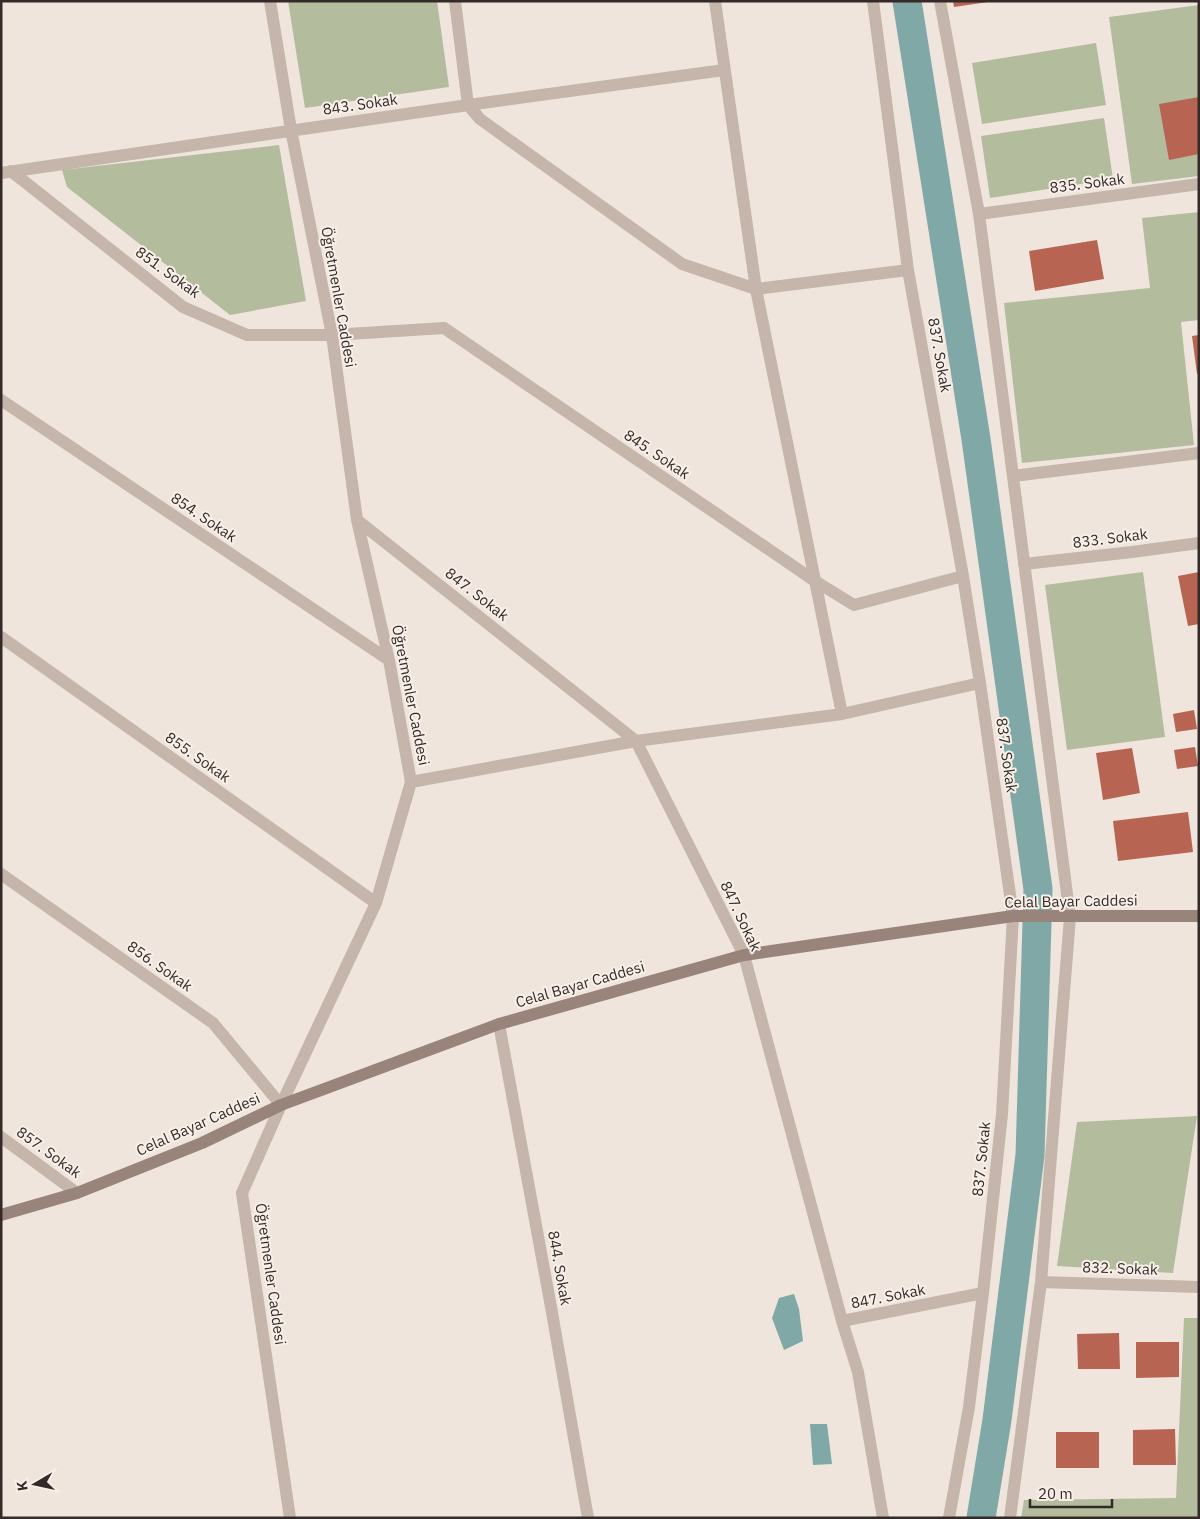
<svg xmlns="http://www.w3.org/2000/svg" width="1200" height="1519" viewBox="0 0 1200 1519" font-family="'IBM Plex Sans',sans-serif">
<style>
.green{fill:#b4bc9e}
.water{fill:#7fa8a7}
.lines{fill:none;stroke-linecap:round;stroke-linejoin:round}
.canal{stroke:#7fa8a7;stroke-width:29}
.building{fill:#b76452}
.street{stroke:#c5b5aa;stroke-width:12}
.secondary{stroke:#99847c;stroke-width:12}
.labels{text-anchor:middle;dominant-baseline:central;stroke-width:4;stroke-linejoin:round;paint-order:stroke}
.street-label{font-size:15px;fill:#342b29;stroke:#f7efe8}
</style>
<rect width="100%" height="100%" fill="#efe5dd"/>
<path class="green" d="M288,1H437L449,87L305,108Z
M1199,5V176L1132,184L1109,17Z
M1096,43L1106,105L982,124L972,63Z
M1104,118L1113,179L990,198L981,136Z
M279,145L306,301L230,315L67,187L62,170Z
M1199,212V320L1181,322L1194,445L1022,463L1004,303L1150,288L1142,218Z
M1143,572L1165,737L1067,750L1045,585Z
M1197,1116L1173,1273L1057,1266L1077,1122Z
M1184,1318H1199V1518H1021L1024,1500L1176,1498Z"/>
<path class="water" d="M794,1294L799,1309L803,1341L784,1350L772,1318L779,1298Z
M810,1424H827L832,1464L813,1465Z"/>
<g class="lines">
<path class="canal" d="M907,1L976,439L1038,889L1030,1155L997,1420L981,1518"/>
</g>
<path class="building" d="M953,1H988V2L954,7Z
M1199,97V154L1169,160L1159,104Z
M1097,240L1104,279L1035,291L1029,251Z
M1199,335V374H1197L1192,336Z
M1199,572V624L1188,626L1178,576Z
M1194,710L1197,729L1176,732L1173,714Z
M1195,747L1198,766L1177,769L1174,750Z
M1132,748L1140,793L1103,800L1096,753Z
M1188,812L1193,852L1118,861L1113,821Z
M1119,1333L1120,1369H1078L1077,1334Z
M1136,1342H1179V1377L1136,1378Z
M1175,1429L1176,1465H1133V1430Z
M1056,1432H1099V1468H1056Z"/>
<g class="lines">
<path class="street" d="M270,1L291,130L332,335L357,520L389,660L411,782L376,903L281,1105L242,1193L290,1518
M455,1L468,105L480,119L682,264L756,289L908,270
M715,1L756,289L842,714
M873,1L908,270L963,576L980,683L1013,916L1002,1114L983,1293L969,1407L949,1518
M940,1L979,214L1070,917L1041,1282L1010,1518
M11,171L183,307L247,335H332L444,328L815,581L854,605L963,576
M1,173L468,105L724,70
M979,214L1199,184
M1,400L389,660
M1013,476L1199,453
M357,520L636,741L744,955L842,1321L983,1293
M1024,564L1132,552L1199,543
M1,637L376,903
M411,782L636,741L842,714L980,683
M1,874L213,1023L281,1105
M499,1024L551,1307L588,1518
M1,1137L77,1193
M1041,1282L1199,1287
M842,1321L858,1372L883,1518"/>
<path class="secondary" d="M1,1215L77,1193L202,1143L281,1105L499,1024L744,955L1013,916H1199"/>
</g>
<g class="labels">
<g class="street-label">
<text transform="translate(360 104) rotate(-8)">843. Sokak</text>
<text transform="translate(1087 183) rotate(-7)">835. Sokak</text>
<text transform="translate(168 272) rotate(36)">851. Sokak</text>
<text transform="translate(339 297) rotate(80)">Öğretmenler Caddesi</text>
<text transform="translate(940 355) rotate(80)">837. Sokak</text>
<text transform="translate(657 454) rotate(34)">845. Sokak</text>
<text transform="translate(204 517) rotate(34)">854. Sokak</text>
<text transform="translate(1110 538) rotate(-7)">833. Sokak</text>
<text transform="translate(477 594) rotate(38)">847. Sokak</text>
<text transform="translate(411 695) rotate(79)">Öğretmenler Caddesi</text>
<text transform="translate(1007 755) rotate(82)">837. Sokak</text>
<text transform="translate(198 757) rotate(35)">855. Sokak</text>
<text transform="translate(1071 901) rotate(-1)">Celal Bayar Caddesi</text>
<text transform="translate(741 916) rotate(65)">847. Sokak</text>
<text transform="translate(160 966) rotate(35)">856. Sokak</text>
<text transform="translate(580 984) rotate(-16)">Celal Bayar Caddesi</text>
<text transform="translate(198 1124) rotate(-24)">Celal Bayar Caddesi</text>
<text transform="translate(49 1152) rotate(36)">857. Sokak</text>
<text transform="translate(981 1159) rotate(-84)">837. Sokak</text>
<text transform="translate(560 1268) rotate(80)">844. Sokak</text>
<text transform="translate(1120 1268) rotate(2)">832. Sokak</text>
<text transform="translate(271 1274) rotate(82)">Öğretmenler Caddesi</text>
<text transform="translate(888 1296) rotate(-11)">847. Sokak</text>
</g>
</g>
<rect width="1200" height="1519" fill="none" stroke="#342b29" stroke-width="5"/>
<g transform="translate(35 1484) rotate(261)" stroke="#f7efe8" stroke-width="4" paint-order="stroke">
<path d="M0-4L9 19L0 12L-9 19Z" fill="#342b29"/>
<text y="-8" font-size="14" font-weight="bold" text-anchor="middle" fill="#342b29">K</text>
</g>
<path d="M1030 1499v8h82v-8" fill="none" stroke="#342b29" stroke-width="2.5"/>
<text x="1038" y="1499" font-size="15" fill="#342b29" stroke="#f7efe8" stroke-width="4" paint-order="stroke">20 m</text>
</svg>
